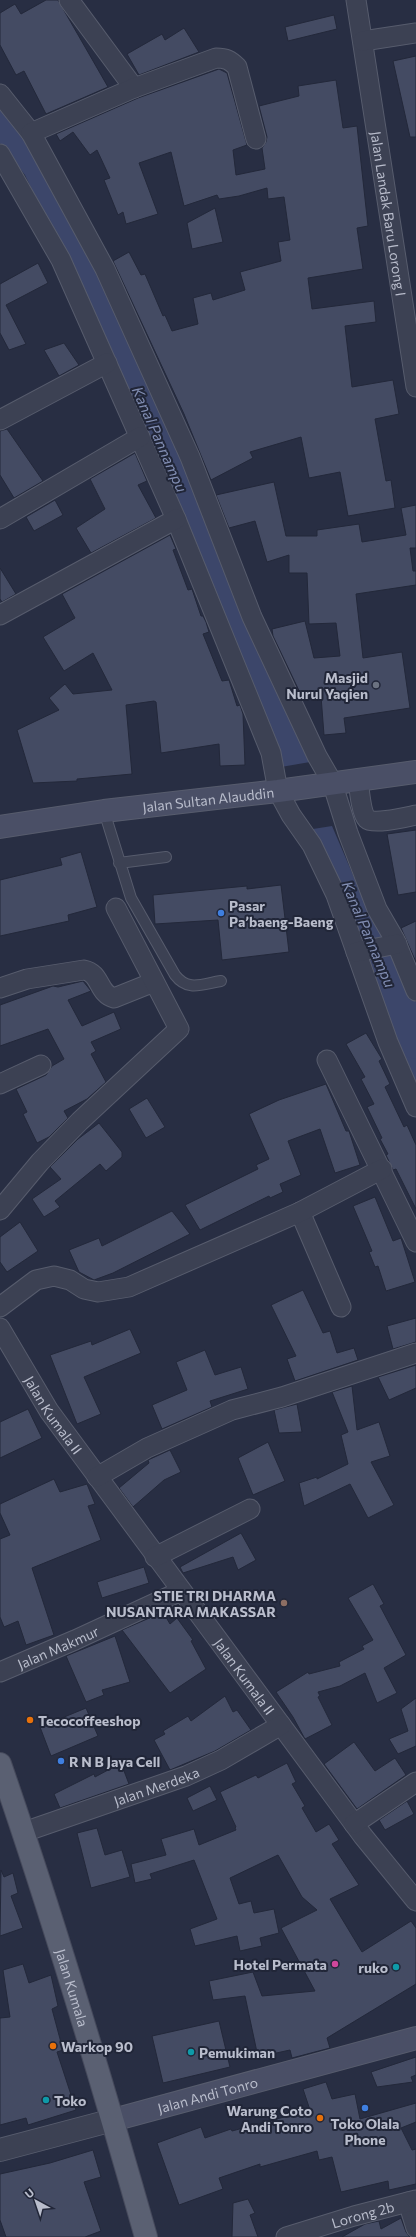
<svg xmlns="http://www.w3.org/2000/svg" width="416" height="2237" viewBox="0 0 416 2237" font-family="Commissioner,sans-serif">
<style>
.water{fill:#3c466a}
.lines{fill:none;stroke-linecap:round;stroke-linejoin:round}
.river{stroke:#3c466a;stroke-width:32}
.building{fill:#444b63;stroke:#23283a}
.service-casing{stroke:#575c6d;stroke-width:12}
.minor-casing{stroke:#575c6d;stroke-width:21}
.tertiary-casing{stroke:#575c6d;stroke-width:24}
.secondary-casing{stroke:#575c6d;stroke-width:24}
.primary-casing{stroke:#464a5c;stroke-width:24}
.service{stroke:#3c4153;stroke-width:10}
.minor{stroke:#3c4153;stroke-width:19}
.tertiary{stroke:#3c4153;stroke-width:22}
.secondary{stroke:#4a4f66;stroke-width:22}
.primary{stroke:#5a6072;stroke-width:22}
.worship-dot{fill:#6b7280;stroke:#212638;stroke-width:1.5}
.shop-dot{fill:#3f7fe0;stroke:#212638;stroke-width:1.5}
.education-dot{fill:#8d6e63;stroke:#212638;stroke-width:1.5}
.food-dot{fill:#e8710a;stroke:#212638;stroke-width:1.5}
.hotel-dot{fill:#d1479c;stroke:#212638;stroke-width:1.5}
.culture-dot{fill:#0f9aa8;stroke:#212638;stroke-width:1.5}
.labels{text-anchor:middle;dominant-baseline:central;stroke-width:4;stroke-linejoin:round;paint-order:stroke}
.street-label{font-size:14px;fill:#b9bdcc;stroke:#212638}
.poi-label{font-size:14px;font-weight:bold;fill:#b9bdcc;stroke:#212638;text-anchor:start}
.water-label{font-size:15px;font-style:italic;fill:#818db2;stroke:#212638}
</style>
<rect width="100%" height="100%" fill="#282e43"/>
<path class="water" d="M0,107L28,143L119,310L310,762L281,767L104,340L25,175L0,143Z
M332,826L362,896L384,942L359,947L313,829Z
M392,959L416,1009V1098L363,963Z"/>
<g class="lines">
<path class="river" d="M362,917L416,1043"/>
</g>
<path class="building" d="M46,0H58L108,87L46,114L24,71L16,75L0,45V13L15,4L21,14Z
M334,15L337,29L288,41L285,27Z
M184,28L199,52L139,75L127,54L162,34L165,40Z
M416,56V137H410L393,61Z
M219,69L227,73L247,145L233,150L236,175L265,169L262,148L266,142L267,137L259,106L299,96L298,86L336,80L343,128L357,126L368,226L357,228L363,269L308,278L312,309L374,301L376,322L345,326L352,387L393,380L399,414L375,419L386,481L391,480L395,508L348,516L340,472L309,478L301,437L250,452L253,458L211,480L184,414L113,261L129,252L141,275L145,274L163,316L165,315L172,331L198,324L193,298L211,293L213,300L245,290L240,272L281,261L278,242L290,240L284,197L268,199L267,188L239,196L219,199L217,195L184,206L171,152L139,163L158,214L126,224L123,212L118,215L104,180L110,178L97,150L90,155L73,132L60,141L56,134L138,98Z
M215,208L223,242L192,249L187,223Z
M38,263L48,283L6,305L26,344L9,350L0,333V284Z
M64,343L79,365L59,376L44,350Z
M7,429L43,481L14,498L0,475V431Z
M135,453L147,481L138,485L156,518L91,553L76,528L105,509L90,479Z
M274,482L286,536H317V530L359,524L362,542L406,535L401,508L416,505V548H410L413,571H416V585L356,594L363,658L402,652L410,708L344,718L346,733L324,735L321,696L303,699L273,636L272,629L305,621L314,658L340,656L336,623L309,624L307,573H289V555L267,562L255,521L229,528L216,495Z
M55,500L63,515L34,531L26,517Z
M170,535L176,549L173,550L188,590L192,589L201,616H203L206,622L209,632L203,634L222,681L229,680L237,706L240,705L243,714L245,765L220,766L219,744L161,753L156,702L154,701L126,705L132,774L77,779V781L33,783L17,730L59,710L49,698L65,684L73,694L112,690L93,653L64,671L43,637L75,618L62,594Z
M0,568L16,594L2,602L0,599Z
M416,830V892L398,895L387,834Z
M81,852L97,907L68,915L69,921L0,936V880L62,865L60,858Z
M281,885L289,952L222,960L218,920L155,924L153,895L247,886V889Z
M416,921V962L401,928Z
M83,981L91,991L68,1000L82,1026L114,1012L121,1029L91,1042L96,1051L91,1054L106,1082L87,1099L64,1111L68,1118L49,1137L37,1143L23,1114L27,1112L16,1089L46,1075L52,1066L64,1059L48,1029L0,1046V1005L53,986L58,987Z
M366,1033L382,1059L379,1061L390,1084L385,1087L404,1127L407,1125L416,1145V1209L396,1169L393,1170L386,1155L388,1154L380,1139L382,1138L367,1107L374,1104L361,1079L365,1077L346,1044Z
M326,1084L346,1131H349L360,1165L335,1173L320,1129L288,1141L301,1175L280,1184L283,1192L270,1198L269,1196L200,1230L185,1205L258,1169L256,1165L269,1159L249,1114L279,1100Z
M147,1098L165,1127L146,1138L129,1109Z
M99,1123L122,1152V1157L106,1171L100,1164L55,1201L60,1207L44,1217L32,1199L61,1179L50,1167L78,1139Z
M375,1197L393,1241L401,1238L415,1282L386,1291L378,1266L375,1267L369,1252L372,1251L353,1206Z
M172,1211L190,1234L113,1273L94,1280L79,1272L69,1250L99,1238L102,1246Z
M20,1222L38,1251L7,1272L0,1262V1237Z
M303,1290L323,1333L330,1331L337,1353L354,1348L358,1360L295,1381L287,1359L296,1356L271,1305Z
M416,1318V1342L393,1349L387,1326Z
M130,1329L141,1353L84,1377L101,1414L77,1424L50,1355L91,1341L92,1345Z
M205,1350L215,1375L241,1367L248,1389L210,1401L212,1407L162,1429L152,1405L187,1390L176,1362Z
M416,1365V1388L389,1400L378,1377Z
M352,1386L357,1430L379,1422L390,1456L371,1462L394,1505L368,1518L350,1484L304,1506L299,1483L317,1477V1479L348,1464L341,1435L348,1432L332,1392Z
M297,1404L302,1432L279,1433L274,1410Z
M28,1409L42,1438L0,1458V1422Z
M268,1442L285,1481L253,1495L238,1458Z
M170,1450L181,1472L164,1480L133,1507L119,1488L149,1463L148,1460Z
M54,1479L60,1492L87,1484L95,1504L88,1506L101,1540L32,1568L54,1635L26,1645L18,1621L4,1627L0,1617V1539L10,1535L0,1513V1504Z
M241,1533L256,1560L238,1570L233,1557L183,1573L180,1567Z
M144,1567L149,1583L102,1598L97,1582Z
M373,1584L384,1604L380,1606L406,1655L384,1668L397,1693L377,1703L365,1673L340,1686L318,1692L320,1696L318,1697L332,1725L305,1739L293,1717L276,1692L308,1672L309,1674L340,1666L339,1662L364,1649L362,1646L373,1640L348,1598Z
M163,1612L170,1624L177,1618L193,1640L191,1641L206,1669L170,1693L122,1630Z
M115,1636L130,1682L102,1690L104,1695L86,1702L66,1656Z
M225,1696L233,1712L237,1710L251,1730L215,1751L170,1770L154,1740L165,1734L163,1731L188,1716L191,1721Z
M416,1698V1746L398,1754L389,1739L408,1731L401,1709Z
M86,1708L98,1736L51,1756L40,1727Z
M354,1742L375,1771L395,1758L406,1775L357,1809L324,1764Z
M121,1763L129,1784L60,1808L54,1794L94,1774L95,1777Z
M287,1763L296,1782L292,1784L305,1806L302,1808L316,1832L329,1824L339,1840L332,1844L359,1885L330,1899L362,1952L411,1921L416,1928V1984L327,2038L330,2048L292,2058L290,2050L258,2057L245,1996L213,2000L209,1981L253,1972L262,1996L315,1991L281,1928L317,1910L302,1897L278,1855L230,1878L239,1904L251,1901L254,1913L274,1909L279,1933L260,1938L262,1946L240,1951L237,1936L195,1946L190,1929L217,1919L194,1860L150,1874L152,1879L135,1883L131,1864L166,1855L161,1839L194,1829L199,1845L236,1830L235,1828L236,1827L220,1792L256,1775L258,1778Z
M210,1786L217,1800L193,1811L187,1798Z
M407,1801L414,1814L385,1830L379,1820Z
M97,1828L105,1855L122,1850L130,1877L91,1888L77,1833Z
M1,1870L4,1877L13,1873L18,1893L11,1896L23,1928L0,1936Z
M23,1964L29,1983L51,1975L58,2006L52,2009L63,2050L57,2052L76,2110L28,2125L26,2118L0,2125V2018L10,2017L3,1970Z
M219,2021L230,2067L163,2083L152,2036Z
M416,2057V2075L411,2077L413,2082L377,2087L371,2072Z
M326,2082L332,2099L355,2094L360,2119L416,2103V2122L401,2128L412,2150L416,2149V2184L389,2190L388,2181L341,2192L332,2157L319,2160L317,2151L260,2167V2164L219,2178L223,2189L179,2205L157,2143L201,2127L205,2138L231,2129L232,2131L310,2110L303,2089Z
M93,2150L101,2177L84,2182L101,2231L85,2237H6L0,2220V2174L50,2163Z
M248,2199L255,2213L250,2215L258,2237H232L233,2203Z
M401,2218L406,2232L410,2237H342L365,2224L379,2221L381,2229Z"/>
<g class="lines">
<defs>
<path id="service" d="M104,811L131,898L175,975C188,992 202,984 221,981
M119,863L166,857"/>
<g id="minor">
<path d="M69,0L134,88"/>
<path id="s1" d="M356,0L416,387"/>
<path d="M363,41L416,33"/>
<path d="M0,94L31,133"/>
<path d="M256,139L237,67C230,60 226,58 216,58L134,88L31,133L105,269L190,457L252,617L317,756L332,782L348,833L377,909L395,940L416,991"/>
<path d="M0,154L61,260L176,519L271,753L278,791L291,815L312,845L336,895L388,1042L416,1107"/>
<path d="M0,420L107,363"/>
<path d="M0,519L140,437"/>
<path d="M0,615L176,519"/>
<path d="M358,779C359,787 361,813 367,819C373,825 406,817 416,815"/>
<path d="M356,952L397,944"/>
<path d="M0,988L27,979L84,970C101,973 98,994 114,998L154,982"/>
<path d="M327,1060L416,1242"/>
<path d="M0,1084L41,1065"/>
<path d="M0,1210L40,1162L80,1121L179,1029L116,908"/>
<path d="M300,1212L341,1307"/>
<path d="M0,1307L36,1280L54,1276L70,1280L84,1289L98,1292L129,1287L300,1212L382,1169"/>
<path id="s2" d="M0,1328L49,1411L363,1836L416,1901"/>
<path d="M97,1477L147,1448L232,1410L282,1397L416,1353"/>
<path d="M155,1557L250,1509"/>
<path id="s3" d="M0,1672L75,1640L181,1591"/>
<path d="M354,1824L416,1782"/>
<path id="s4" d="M24,1832L186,1776L221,1760L281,1725"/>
<path d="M408,2202L416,2228"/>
<path id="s5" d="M286,2237L354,2216L416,2200"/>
</g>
<path id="tertiary" d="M0,2150L113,2120"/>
<g id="secondary">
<path id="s6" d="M0,827L104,811L278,791L416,772"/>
<path id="s7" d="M113,2120L416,2038"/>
</g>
<g id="primary">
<path id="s8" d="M0,1764C54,1920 101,2078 146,2237"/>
</g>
</defs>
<use href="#service" class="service-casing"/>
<use href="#minor" class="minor-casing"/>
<use href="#tertiary" class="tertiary-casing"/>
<use href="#secondary" class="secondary-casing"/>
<use href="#primary" class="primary-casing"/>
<use href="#service" class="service"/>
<use href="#minor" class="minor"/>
<use href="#tertiary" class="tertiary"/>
<use href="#secondary" class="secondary"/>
<use href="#primary" class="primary"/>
</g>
<circle class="worship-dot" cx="376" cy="685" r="4"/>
<g class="shop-dot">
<circle cx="221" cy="913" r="4"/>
<circle cx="61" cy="1761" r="4"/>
<circle cx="365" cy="2108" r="4"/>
</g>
<circle class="education-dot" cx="284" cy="1603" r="4"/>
<g class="food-dot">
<circle cx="30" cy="1720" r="4"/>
<circle cx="53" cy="2046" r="4"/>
<circle cx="320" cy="2118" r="4"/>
</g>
<circle class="hotel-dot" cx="335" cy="1964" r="4"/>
<g class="culture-dot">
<circle cx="396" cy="1967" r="4"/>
<circle cx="191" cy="2052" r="4"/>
<circle cx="46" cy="2100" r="4"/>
</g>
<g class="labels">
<g class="street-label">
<text stroke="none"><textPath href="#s1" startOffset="216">Jalan Landak Baru Lorong I</textPath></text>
<text stroke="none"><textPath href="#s6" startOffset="210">Jalan Sultan Alauddin</textPath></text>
<text stroke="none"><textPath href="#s2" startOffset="102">Jalan Kumala II</textPath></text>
<text stroke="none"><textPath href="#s3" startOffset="63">Jalan Makmur</textPath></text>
<text stroke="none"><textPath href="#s2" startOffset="426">Jalan Kumala II</textPath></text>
<text stroke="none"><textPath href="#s4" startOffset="140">Jalan Merdeka</textPath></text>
<text stroke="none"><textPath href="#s8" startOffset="235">Jalan Kumala</textPath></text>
<text stroke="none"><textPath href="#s7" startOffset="98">Jalan Andi Tonro</textPath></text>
<text stroke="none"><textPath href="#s5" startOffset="80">Lorong 2b</textPath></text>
</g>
<g class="poi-label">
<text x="368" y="677" text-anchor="end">Masjid<tspan x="368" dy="16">Nurul Yaqien</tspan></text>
<text x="229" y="905">Pasar<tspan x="229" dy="16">Paʼbaeng-Baeng</tspan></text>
<text x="276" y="1595" text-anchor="end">STIE TRI DHARMA<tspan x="276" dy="16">NUSANTARA MAKASSAR</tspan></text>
<text x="38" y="1720">Tecocoffeeshop</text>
<text x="69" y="1761">R N B Jaya Cell</text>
<text x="327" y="1964" text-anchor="end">Hotel Permata</text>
<text x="388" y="1967" text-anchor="end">ruko</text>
<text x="61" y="2046">Warkop 90</text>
<text x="199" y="2052">Pemukiman</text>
<text x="54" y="2100">Toko</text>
<text x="312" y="2110" text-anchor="end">Warung Coto<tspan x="312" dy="16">Andi Tonro</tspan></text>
<text x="365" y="2123" text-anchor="middle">Toko Olala<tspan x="365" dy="16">Phone</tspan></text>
</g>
<g class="water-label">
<text transform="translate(160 439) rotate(66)">Kanal Pannampu</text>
<text transform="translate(369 934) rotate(67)">Kanal Pannampu</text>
</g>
</g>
<g transform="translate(36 2201) rotate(320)" stroke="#212638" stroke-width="3" paint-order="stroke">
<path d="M0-3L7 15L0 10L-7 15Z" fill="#b9bdcc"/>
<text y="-6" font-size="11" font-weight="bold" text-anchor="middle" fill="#b9bdcc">U</text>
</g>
</svg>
